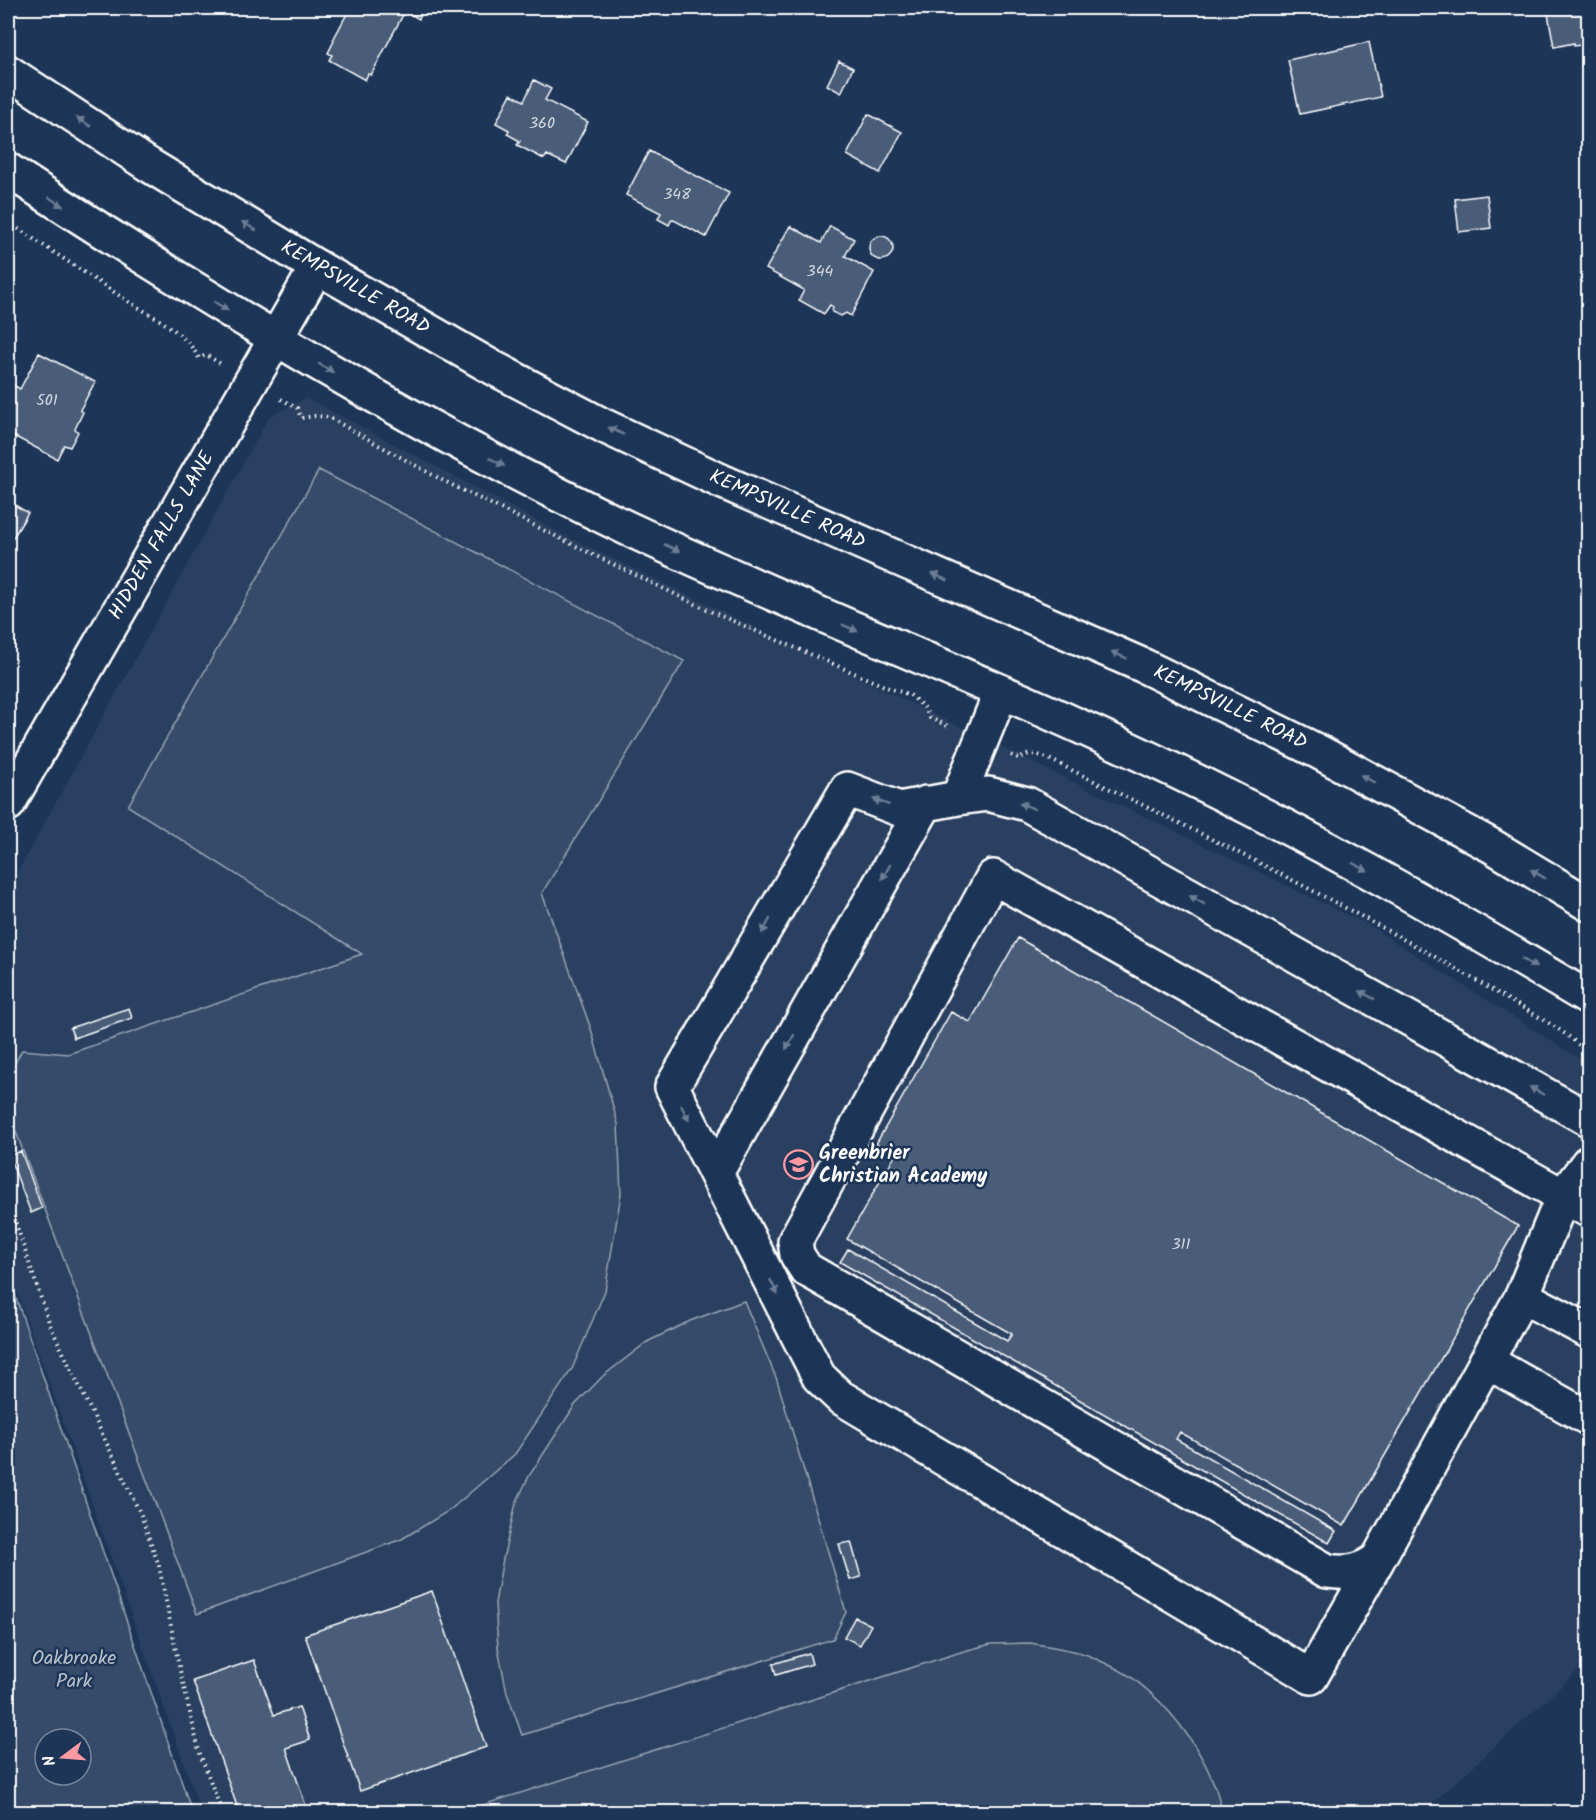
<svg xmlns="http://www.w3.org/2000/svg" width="1596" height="1820" viewBox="0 0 1596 1820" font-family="Kalam,sans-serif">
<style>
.built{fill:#2a4161}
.green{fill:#364b69;stroke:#9aa5b4;stroke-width:1.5;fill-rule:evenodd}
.building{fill:#4a5d79;stroke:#fff;stroke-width:1.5}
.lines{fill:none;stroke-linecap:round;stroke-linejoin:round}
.minor-casing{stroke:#fff;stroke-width:38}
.major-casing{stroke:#fff;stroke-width:38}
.path{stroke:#fff;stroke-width:4;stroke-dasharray:1.5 4.5;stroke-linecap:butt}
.minor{stroke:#1d3557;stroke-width:33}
.major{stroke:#1d3557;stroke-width:33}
.oneway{fill:#6c7c92}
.labels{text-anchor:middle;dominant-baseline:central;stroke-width:5;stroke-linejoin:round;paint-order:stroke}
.number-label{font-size:16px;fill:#d2d6de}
.street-label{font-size:20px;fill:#fff;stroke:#1d3557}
.poi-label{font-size:20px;font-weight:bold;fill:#fff;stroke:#1d3557;text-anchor:start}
.park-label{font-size:20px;fill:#b9c0ca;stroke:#1d3557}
</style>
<rect width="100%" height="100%" fill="#1d3557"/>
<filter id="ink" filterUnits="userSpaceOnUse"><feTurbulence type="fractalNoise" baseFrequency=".0167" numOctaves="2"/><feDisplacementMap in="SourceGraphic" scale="12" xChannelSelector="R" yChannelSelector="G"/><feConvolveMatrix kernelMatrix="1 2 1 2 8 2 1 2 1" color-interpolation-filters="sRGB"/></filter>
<g filter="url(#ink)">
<path class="built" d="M307,398L558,532L1368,925L1588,1064V1662L1423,1812H201L8,1266V889L269,417Z"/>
<path class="green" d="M319,470L684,661L542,893L591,1029L618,1124L621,1194L605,1291L572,1369L515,1454L450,1510L402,1539L197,1614L16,1132L8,1123V1076L22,1050L68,1054L362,954L128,806Z
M8,1274L192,1812H8ZM45,1739H81V1775H45Z
M744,1301L777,1380L846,1612L833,1639L522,1735L507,1693L498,1648L495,1603L503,1559L516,1503L529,1476L575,1405L603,1376L647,1342L690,1321Z
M1031,1643C1050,1647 1072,1649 1090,1656C1104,1663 1123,1670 1135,1680C1175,1710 1213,1763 1222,1812H461L964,1651L991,1644Z"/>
<path class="building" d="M350,8H425L419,19L405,11L371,75L368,74L365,80L329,60L332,55L328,53L334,41L333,40Z
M1547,8H1588V44L1574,46V43L1554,47Z
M1369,42L1381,97L1300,114L1288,60Z
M839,61L853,68L841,93L827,85Z
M534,80L551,89L545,100L588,122L566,164L547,155L544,159L517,145L520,141L507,134L509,130L496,123L511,94L524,101Z
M868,114L902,132L880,173L847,155Z
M649,151L729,193L706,237L672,219L669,225L658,219L661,213L626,195Z
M1487,195L1491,228L1459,232L1455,199Z
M790,226L821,243L830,226L854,239L845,256L874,272L851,316L846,313L841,316L832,312L833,307L830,305L824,314L799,300L804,290L766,269Z
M869 248a12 12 0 1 1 24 0a12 12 0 1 1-24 0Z
M39,353L95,382L80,410L83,412L75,429L78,432L70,447L64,445L57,459L8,433V435V382L20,389Z
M8,501L28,513L11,541L9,540L8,543Z
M1018,938L1518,1226L1344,1526L1180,1432L1176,1439L1336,1531L1329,1543L840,1262L848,1249L1007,1341L1012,1334L847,1239L895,1155L876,1144L951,1012L970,1022Z
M129,1008L132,1018L74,1038L70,1028Z
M21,1151L42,1208L31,1213L9,1156Z
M851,1542L861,1577L850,1580L839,1544Z
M432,1591L486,1747L360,1791L305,1635Z
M855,1617L871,1625L860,1645L844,1637Z
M809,1653L812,1664L776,1675L773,1664Z
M254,1660L274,1715L299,1707L310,1740L286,1748L306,1806L287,1812H239L193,1681Z"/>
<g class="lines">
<defs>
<path id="minor" d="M958,798L1001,692
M8,804L317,267
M993,877L1563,1196L1522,1296L1378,1559C1361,1572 1349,1574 1327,1571L806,1269L797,1255L795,1241Z
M1588,1163L1563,1196L1588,1210
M716,1173L926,803
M1522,1296L1588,1331
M1486,1361L1588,1418
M1378,1559L1311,1677L840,1397L819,1377L672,1087L847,789L899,809L958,798L988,794L1027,804L1588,1119"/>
<path id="major" d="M8,72L149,165L317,267L488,365L604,426L721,481L1144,666L1319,752L1492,846L1588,904
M8,170C208,301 413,426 629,529C808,613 993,683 1171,769C1315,838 1452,917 1588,998"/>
</defs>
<use href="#minor" class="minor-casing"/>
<use href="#major" class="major-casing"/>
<path class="path" d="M8,222C46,247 85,273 123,298C150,316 182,328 199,358L206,355L223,365
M281,399L297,408L301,418L315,416L328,417L442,480L596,556L712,612L889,688L910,695L924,707L930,718L950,727
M1011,755L1020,759C1029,751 1036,754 1047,758C1200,833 1353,907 1499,994C1523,1009 1575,1034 1588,1056
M8,1200L50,1325L141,1515L159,1566L179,1666L199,1751L222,1812"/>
<use href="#minor" class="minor"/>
<use href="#major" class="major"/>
</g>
<defs><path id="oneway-solid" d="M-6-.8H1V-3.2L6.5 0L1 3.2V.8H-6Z" transform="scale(1.5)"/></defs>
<g class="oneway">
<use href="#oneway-solid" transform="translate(84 122) rotate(-147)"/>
<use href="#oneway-solid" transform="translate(56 202) rotate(33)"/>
<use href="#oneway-solid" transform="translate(249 226) rotate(-149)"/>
<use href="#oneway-solid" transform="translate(221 306) rotate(32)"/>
<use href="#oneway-solid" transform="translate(326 368) rotate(30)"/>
<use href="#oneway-solid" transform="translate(616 431) rotate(-154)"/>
<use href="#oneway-solid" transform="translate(497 462) rotate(28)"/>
<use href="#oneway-solid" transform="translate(672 548) rotate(25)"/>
<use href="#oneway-solid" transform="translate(940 577) rotate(-156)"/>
<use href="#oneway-solid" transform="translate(850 628) rotate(24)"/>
<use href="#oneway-solid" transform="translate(1119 655) rotate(-156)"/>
<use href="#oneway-solid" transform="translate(1368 779) rotate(-151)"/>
<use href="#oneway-solid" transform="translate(881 802) rotate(-159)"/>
<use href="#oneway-solid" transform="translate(1027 806) rotate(-158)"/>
<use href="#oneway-solid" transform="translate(1360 867) rotate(28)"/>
<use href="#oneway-solid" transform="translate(886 872) rotate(120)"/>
<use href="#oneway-solid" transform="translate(1538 874) rotate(-149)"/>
<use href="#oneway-solid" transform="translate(1197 900) rotate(-151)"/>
<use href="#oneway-solid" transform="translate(766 926) rotate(120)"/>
<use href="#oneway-solid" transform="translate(1529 963) rotate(31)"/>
<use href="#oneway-solid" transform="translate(1367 995) rotate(-151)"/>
<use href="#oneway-solid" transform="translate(790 1042) rotate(120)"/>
<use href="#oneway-solid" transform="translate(1537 1091) rotate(-151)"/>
<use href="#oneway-solid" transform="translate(685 1113) rotate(63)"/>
<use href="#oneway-solid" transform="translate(774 1287) rotate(63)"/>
</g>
</g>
<defs>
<symbol id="school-ring" viewBox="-11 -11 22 22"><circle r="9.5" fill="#1d3557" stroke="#ff9aa2" stroke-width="1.5"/><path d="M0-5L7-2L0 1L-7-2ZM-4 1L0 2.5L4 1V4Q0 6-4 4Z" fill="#ff9aa2"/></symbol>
</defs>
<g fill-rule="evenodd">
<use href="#school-ring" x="782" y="1148" width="33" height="33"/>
</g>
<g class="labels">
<g class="number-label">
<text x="542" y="123">360</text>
<text x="677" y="194">348</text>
<text x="820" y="271">344</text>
<text x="47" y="400">501</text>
<text x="1181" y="1244">311</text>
</g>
<g class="street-label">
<text transform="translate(355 288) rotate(30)">KEMPSVILLE ROAD</text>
<text transform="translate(787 510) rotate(24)">KEMPSVILLE ROAD</text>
<text transform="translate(162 536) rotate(-60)">HIDDEN FALLS LANE</text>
<text transform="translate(1230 708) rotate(26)">KEMPSVILLE ROAD</text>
</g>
<g class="poi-label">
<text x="819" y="1154">Greenbrier<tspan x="819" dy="23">Christian Academy</tspan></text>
</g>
<g class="park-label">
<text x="74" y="1659">Oakbrooke<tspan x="74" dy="23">Park</tspan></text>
</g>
</g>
<rect width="1596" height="1820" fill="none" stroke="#1d3557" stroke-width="30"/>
<rect x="15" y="15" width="1566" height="1790" fill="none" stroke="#fff" stroke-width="2" filter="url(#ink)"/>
<g transform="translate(63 1757) rotate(254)"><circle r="28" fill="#1d3557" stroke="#77869a" stroke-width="1.5"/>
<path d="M0-4.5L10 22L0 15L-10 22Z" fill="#ff9aa2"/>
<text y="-9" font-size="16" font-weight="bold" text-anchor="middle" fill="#ffffff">N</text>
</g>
</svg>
